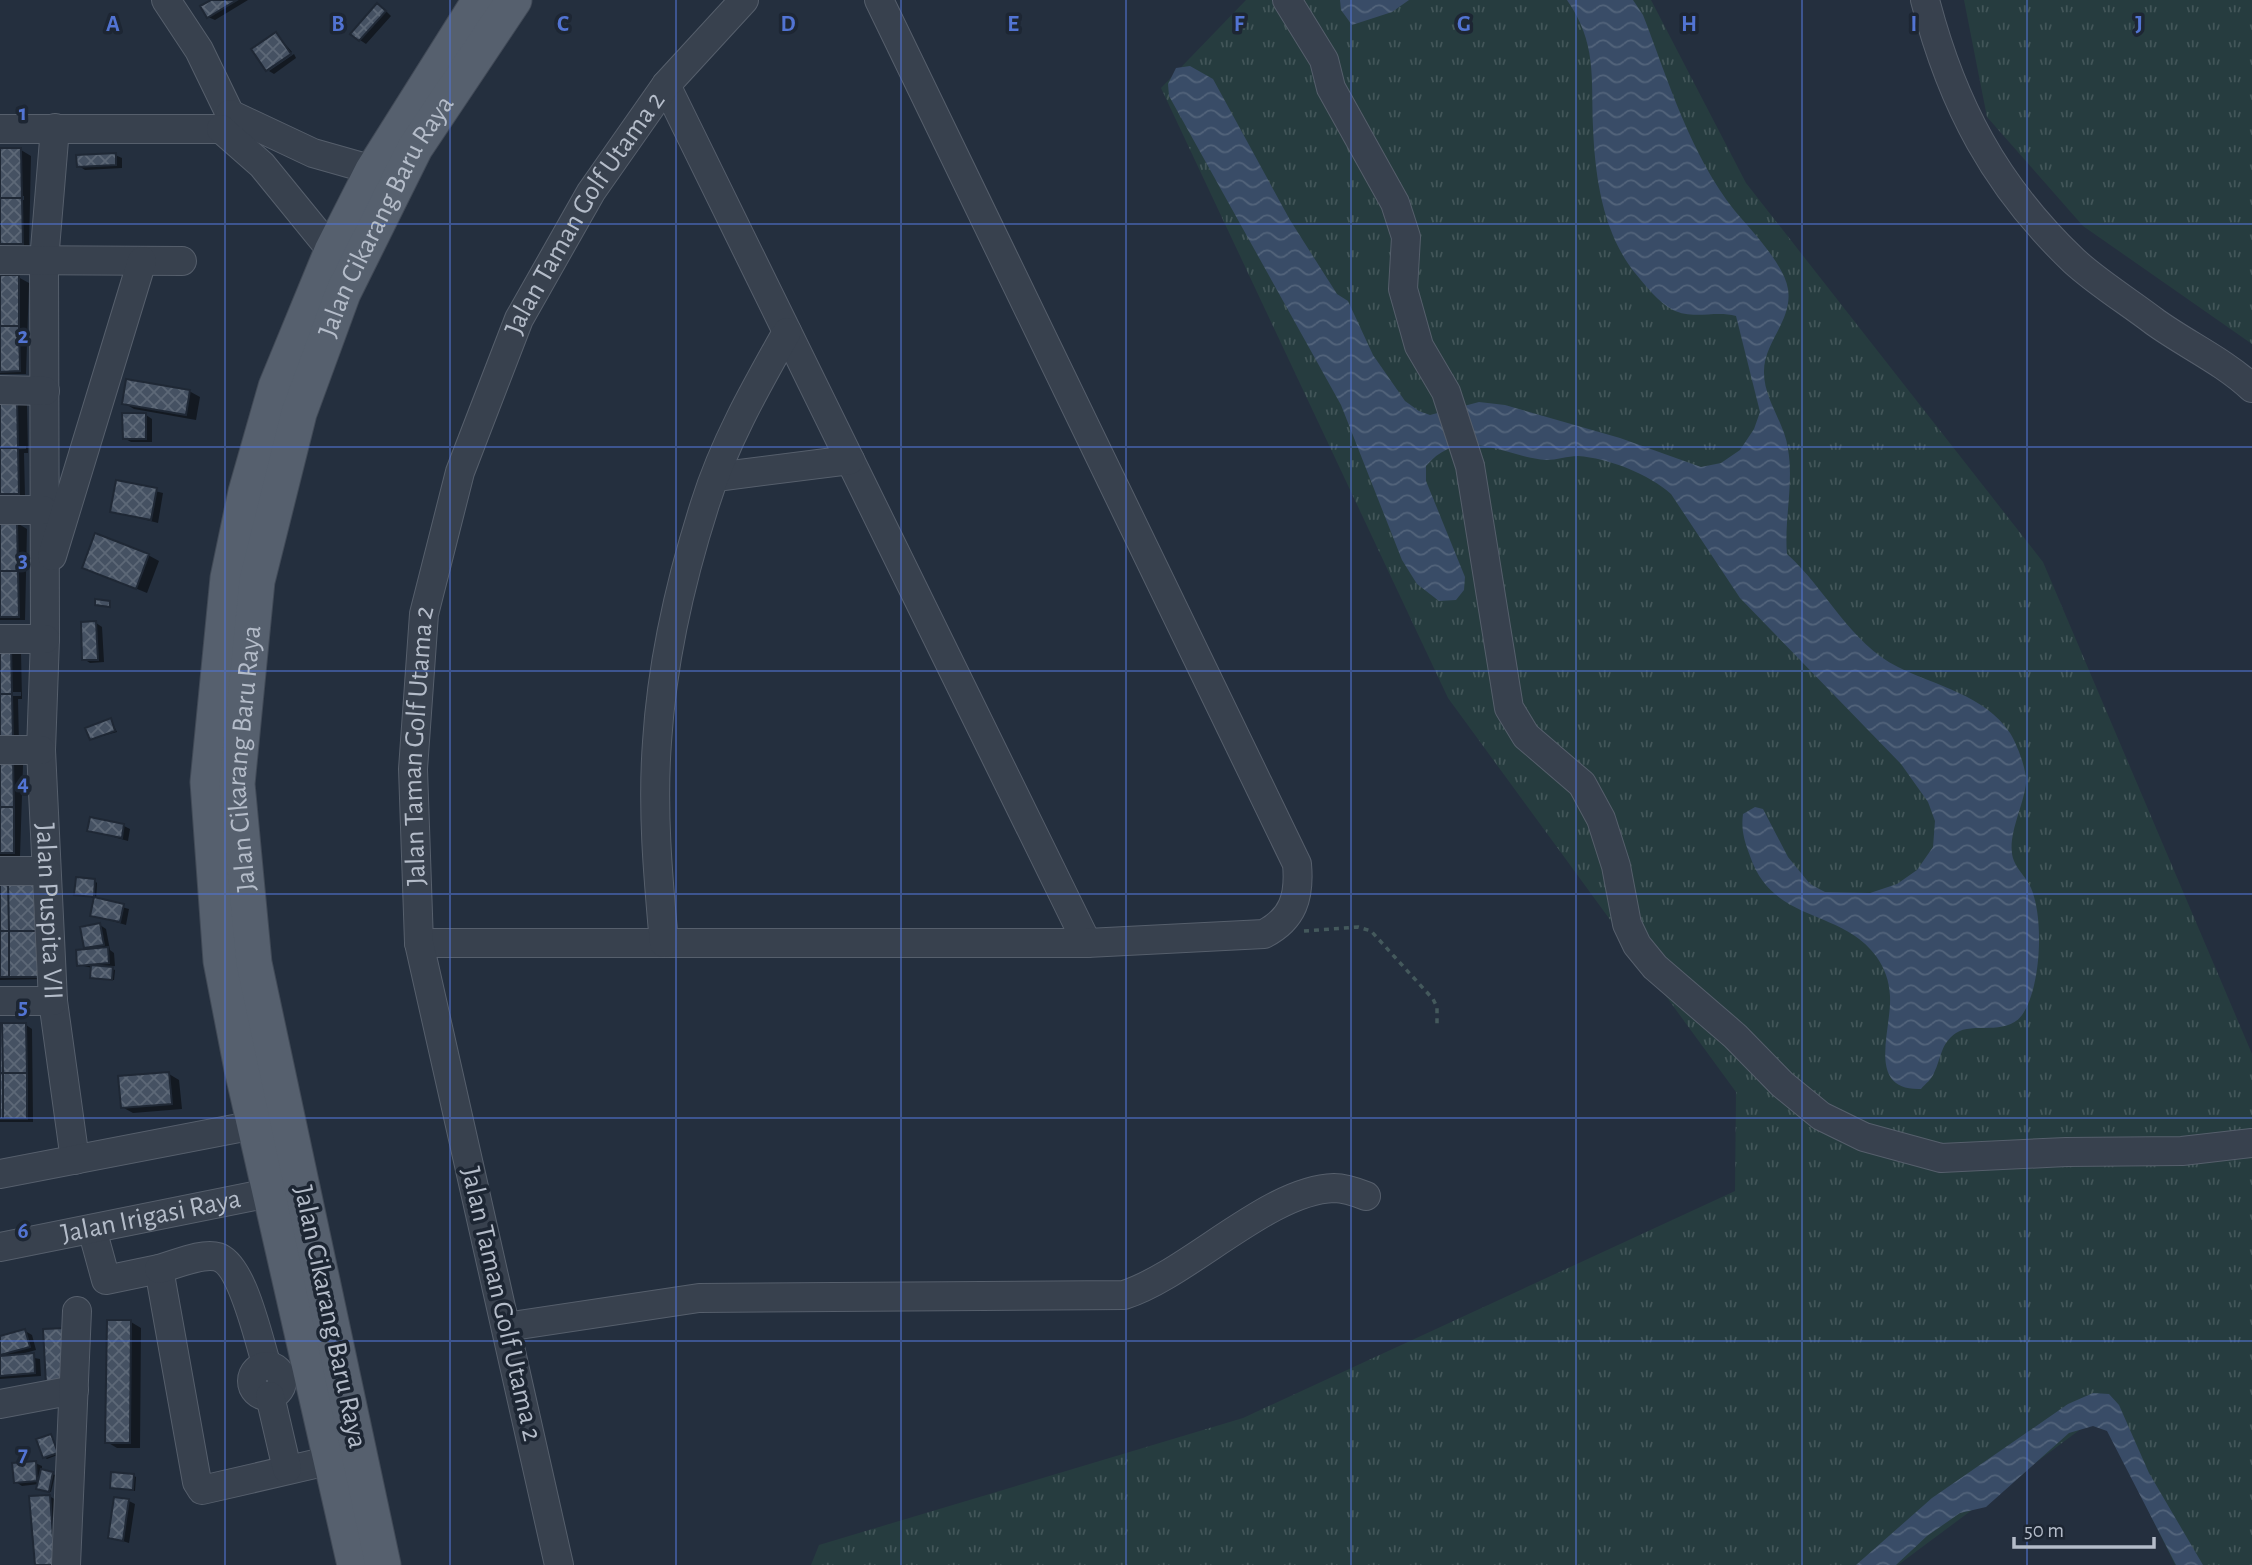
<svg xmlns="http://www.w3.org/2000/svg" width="2252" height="1565" viewBox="0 0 2252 1565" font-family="'Alegreya Sans',sans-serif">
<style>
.grass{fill:url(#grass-tufts)}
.water{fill:url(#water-waves)}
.shadow{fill:#0007}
.building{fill:url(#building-cross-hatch);stroke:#1f2835;stroke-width:2}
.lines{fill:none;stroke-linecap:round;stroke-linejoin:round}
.minor-casing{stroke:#565f6c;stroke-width:30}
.major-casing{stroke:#414a57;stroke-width:37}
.path{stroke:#44595c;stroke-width:3.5;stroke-dasharray:5 5;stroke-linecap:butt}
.minor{stroke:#38414e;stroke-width:28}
.major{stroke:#56606e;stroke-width:35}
.grid{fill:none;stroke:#5274d3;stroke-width:2;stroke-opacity:0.55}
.labels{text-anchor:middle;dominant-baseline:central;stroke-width:7;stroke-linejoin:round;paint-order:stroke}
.street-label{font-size:28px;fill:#b4bcc9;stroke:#1d2633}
.grid-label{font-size:23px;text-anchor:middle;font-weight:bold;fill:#5274d3;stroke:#1d2633;stroke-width:7;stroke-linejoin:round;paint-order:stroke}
</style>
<defs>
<pattern id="grass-tufts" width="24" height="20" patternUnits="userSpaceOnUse" patternTransform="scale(1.75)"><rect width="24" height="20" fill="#263c3f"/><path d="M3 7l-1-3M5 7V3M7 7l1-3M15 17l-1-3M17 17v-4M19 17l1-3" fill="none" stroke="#435659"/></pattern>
<pattern id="water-waves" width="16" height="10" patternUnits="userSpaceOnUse" patternTransform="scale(1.75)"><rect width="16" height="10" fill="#394c67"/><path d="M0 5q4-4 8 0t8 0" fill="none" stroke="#53647b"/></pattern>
<pattern id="building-cross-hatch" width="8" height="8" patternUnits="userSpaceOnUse" patternTransform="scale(1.75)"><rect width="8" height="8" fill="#455162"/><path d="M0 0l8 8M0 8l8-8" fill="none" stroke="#5d6877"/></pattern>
</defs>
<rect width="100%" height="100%" fill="#242f3e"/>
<path class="grass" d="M1246,0H1651L1746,183L2043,562L2252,1054V1565H2175L2101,1414L1898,1565H811L819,1545L1243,1418L1735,1191L1736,1092L1448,698L1161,88Z
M1964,0H2252V344L2083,226L1987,117Z"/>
<path class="water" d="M1340,0H1409L1392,12L1352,25L1341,10Z
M1567,0H1633L1643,15C1669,82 1690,154 1735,211C1751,230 1784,264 1788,289C1793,321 1763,342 1764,373C1764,399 1785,424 1788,449C1794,484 1784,519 1787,554C1826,589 1850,643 1898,667C1936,686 1985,695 2010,733C2017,744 2027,770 2026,783C2024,806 2005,839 2014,861C2018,871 2027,878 2031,888C2044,918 2041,984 2024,1012C2009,1038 1974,1021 1956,1033C1940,1044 1942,1057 1934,1073C1932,1079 1925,1084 1921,1089C1865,1091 1892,1030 1890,996C1889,980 1885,969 1876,956C1841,908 1773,924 1750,856C1744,840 1741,830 1743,814L1755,807L1763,809L1788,857L1810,884L1825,892L1870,893L1897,884L1917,870L1933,847L1935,821L1928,802L1901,764L1740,598L1671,494C1649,474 1608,458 1578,456C1567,456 1557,460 1546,460C1504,457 1462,424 1426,466V481L1465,577L1464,590L1456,600L1439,601L1417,584L1402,560L1341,405L1169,96L1168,84L1176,68L1190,66L1213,79L1290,220L1337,294L1348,301L1373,355L1405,401L1419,411L1430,415L1479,402L1505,405L1620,438L1701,467L1721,463L1740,450L1754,429L1760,412L1736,316C1716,310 1693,320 1673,310C1658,302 1646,286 1635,273C1603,233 1595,178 1593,127C1591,77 1597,43 1567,0Z
M2093,1393L2109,1394L2119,1405L2149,1473L2203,1565H2176L2107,1431L2093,1426L2069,1433L1986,1507L1960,1513L1927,1536L1896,1565H1856L1932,1498L2068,1404Z"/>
<path class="shadow" d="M214,0H248L215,20L208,17Z
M384,9L391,16L366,44L360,40Z
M276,34L292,52L267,68Z
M294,54L296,58L274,74L269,71Z
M0,150H21L31,156L29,247H0V200H24V196H0Z
M115,155L122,158V168L85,170L79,166Z
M0,277H18L29,283L26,374H0Z
M189,391L200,397L196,420L134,409L124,403Z
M17,399L27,405L28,453H24L25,497H0V450L26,449V446H0Z
M146,415L152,419V442H131L124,438Z
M118,482L163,493L158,523L112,511Z
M0,523H17L27,529L25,620H0Z
M148,555L159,561L147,593L84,567Z
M96,623L102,627L104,662L90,663L84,659Z
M0,646L21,652L22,699H18L19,743H0V696H21V692H0Z
M111,720L117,732L91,739Z
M0,759H13L23,765L20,856H0Z
M124,826L130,829L128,841L89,830Z
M95,881L97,883L96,900L129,909L126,925L92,915L95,898L76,894Z
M0,883L49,979L0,980Z
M100,925L106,929L110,950L114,953L115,966L109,967L115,970L114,980L95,978L93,968L79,965L86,951L82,928Z
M0,1025H26L32,1029L33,1122H0Z
M169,1074L179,1080L182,1109L133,1113L122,1107Z
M131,1322L141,1328L140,1448H117L107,1442Z
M25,1331L32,1335L36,1350L18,1355L40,1359L41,1376L0,1379V1338Z
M51,1436L60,1454L47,1459L44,1457Z
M35,1463L42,1466V1471L55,1475L51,1492L41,1489L39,1484L22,1486L16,1482Z
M134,1476L136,1477L135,1491L114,1488Z
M49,1496L60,1502L65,1565H37Z
M129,1501L135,1504L129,1543L110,1537Z"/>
<path class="building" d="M211,0H237L207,18L200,6Z
M377,3L386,11L359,41L350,34Z
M276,32L291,54L266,71L251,49Z
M0,148H21L22,198H0Z
M116,153V165L77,167L76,155Z
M0,198H22L23,244H0Z
M0,275H19V326H0Z
M0,326H19L20,371L0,372Z
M126,379L190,390L186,415L122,404Z
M0,398H17L18,448H0Z
M122,413H146V439H123Z
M0,448H18L19,494H0Z
M116,480L157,488L151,520L110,512Z
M0,521H17L18,571H0Z
M95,533L149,554L136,589L82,568Z
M0,571H18L19,617H0Z
M95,599L110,601V607L95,605Z
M96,621L98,660H82L81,622Z
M0,644H11L12,694H0Z
M0,694H12L13,740H0Z
M111,718L115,731L90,740L85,728Z
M0,757H13L14,807H0Z
M0,807H14V853H0Z
M90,817L124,824L122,838L87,831Z
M76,877L95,879L94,897L74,895Z
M0,881H8L9,931H0Z
M8,881H41L42,931H9Z
M94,897L124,904L120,922L90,916Z
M100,923L104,945L84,948L80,927Z
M0,931H9V977H0Z
M9,931H42L43,977H9Z
M108,947L109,963L77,966L76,950Z
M91,965L113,967L112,980L90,978Z
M0,1023H2L3,1073H0Z
M2,1023H26L27,1073H3Z
M169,1072L172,1104L121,1108L118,1076Z
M0,1073H3V1119H0Z
M3,1073H27V1119H3Z
M107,1320H131L130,1443H105Z
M66,1328L69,1384H46L43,1329Z
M25,1329L30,1347L0,1355V1336Z
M34,1353L35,1373L0,1376V1356Z
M51,1434L58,1453L43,1458L36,1439Z
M36,1461L37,1481L14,1483L12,1463Z
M41,1469L53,1472L49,1492L36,1489Z
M111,1472L134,1474L133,1490L110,1488Z
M50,1495L55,1565H35L29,1496Z
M114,1497L129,1499L123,1541L108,1538Z"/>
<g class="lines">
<defs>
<g id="minor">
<path d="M166,0L199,50L230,114"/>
<path d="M1287,0L1324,60L1331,88L1395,203L1406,237L1403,289L1419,346L1446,392L1470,466L1509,708L1526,736L1582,784L1601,819L1616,866L1627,924L1637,945L1655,967L1735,1036L1782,1084L1821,1116L1864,1137L1941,1158L2066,1152L2182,1151L2252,1143"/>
<path d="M1925,0C1952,104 1995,186 2074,261C2098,283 2129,302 2155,322C2187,345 2223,361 2252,388"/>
<path d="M666,85L1087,943"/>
<path d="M230,114L313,153L373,170"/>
<path id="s1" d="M55,128L44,261L45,639L41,750L53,1001L75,1160"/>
<path d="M0,129H221"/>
<path d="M221,129L262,165L332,251"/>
<path d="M0,260L182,261"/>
<path d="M0,390L45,391"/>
<path d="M716,477L850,460"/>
<path d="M0,510H43"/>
<path d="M52,556L142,261"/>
<path d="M0,639H45"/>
<path d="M0,750H41"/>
<path d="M0,871H46"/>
<path d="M419,943H1087L1264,934C1293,919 1300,897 1297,864L879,0"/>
<path d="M664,943C658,876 652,810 657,742C662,663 681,579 705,504C724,443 756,387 787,332"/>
<path d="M0,1001H53"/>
<path d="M0,1174L276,1121"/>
<path d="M92,1229L106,1280L159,1269L197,1482L202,1490L332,1460"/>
<path id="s2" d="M0,1247L289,1189"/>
<path d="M159,1269C175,1265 202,1252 218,1257C243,1265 259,1342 267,1366"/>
<path d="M506,1327L699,1298L1124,1295C1189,1274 1268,1190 1334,1188C1345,1188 1356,1192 1366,1196"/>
<circle cx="267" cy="1381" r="15"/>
<path d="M270,1396L287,1469"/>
<path d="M0,1404L74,1390"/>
<path d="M66,1565L77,1311"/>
<path id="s3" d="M559,1565L419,943L413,769L424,614L460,472L519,319L591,192L666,85L744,0"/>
</g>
<g id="major">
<path d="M355,1565L242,1069L221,961L208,782L228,578L246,492L276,387L332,251L373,170L480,0"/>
<path id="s4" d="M383,1565L254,963L237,784L257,581L299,413L343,293L415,148L514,0"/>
</g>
</defs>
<use href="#minor" class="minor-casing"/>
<use href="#major" class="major-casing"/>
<path class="path" d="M1304,931L1358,927L1371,931L1433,999L1437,1007V1026"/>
<use href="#minor" class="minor"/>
<use href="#major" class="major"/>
</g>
<path class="grid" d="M225,0V1565M450,0V1565M676,0V1565M901,0V1565M1126,0V1565M1351,0V1565M1576,0V1565M1802,0V1565M2027,0V1565M0,224H2252M0,447H2252M0,671H2252M0,894H2252M0,1118H2252M0,1341H2252"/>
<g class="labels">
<g class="street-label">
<text stroke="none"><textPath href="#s3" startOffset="1402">Jalan Taman Golf Utama 2</textPath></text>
<text stroke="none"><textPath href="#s4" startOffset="1388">Jalan Cikarang Baru Raya</textPath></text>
<text stroke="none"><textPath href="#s3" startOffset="835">Jalan Taman Golf Utama 2</textPath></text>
<text stroke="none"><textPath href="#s4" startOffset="821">Jalan Cikarang Baru Raya</textPath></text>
<text stroke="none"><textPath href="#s1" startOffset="784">Jalan Puspita VII</textPath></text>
<text stroke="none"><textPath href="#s2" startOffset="154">Jalan Irigasi Raya</textPath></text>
<text transform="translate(501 1304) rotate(77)">Jalan Taman Golf Utama 2</text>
<text transform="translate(330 1317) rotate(78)">Jalan Cikarang Baru Raya</text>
</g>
</g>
<g class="grid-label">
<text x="113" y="31">A</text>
<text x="338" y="31">B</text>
<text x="563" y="31">C</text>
<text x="788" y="31">D</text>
<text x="1013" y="31">E</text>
<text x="1239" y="31">F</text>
<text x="1464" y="31">G</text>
<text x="1689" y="31">H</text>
<text x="1914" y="31">I</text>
<text x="2139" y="31">J</text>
<text x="23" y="120">1</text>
<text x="23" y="343">2</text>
<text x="23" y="567">3</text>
<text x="23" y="790">4</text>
<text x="23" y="1014">5</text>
<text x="23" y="1238">6</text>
<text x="23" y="1461">7</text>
</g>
<path d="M2014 1537v10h140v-10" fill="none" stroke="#b4bcc9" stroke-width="3.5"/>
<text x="2024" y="1537" font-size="21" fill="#b4bcc9" stroke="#1d2633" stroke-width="5" paint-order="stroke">50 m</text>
</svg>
